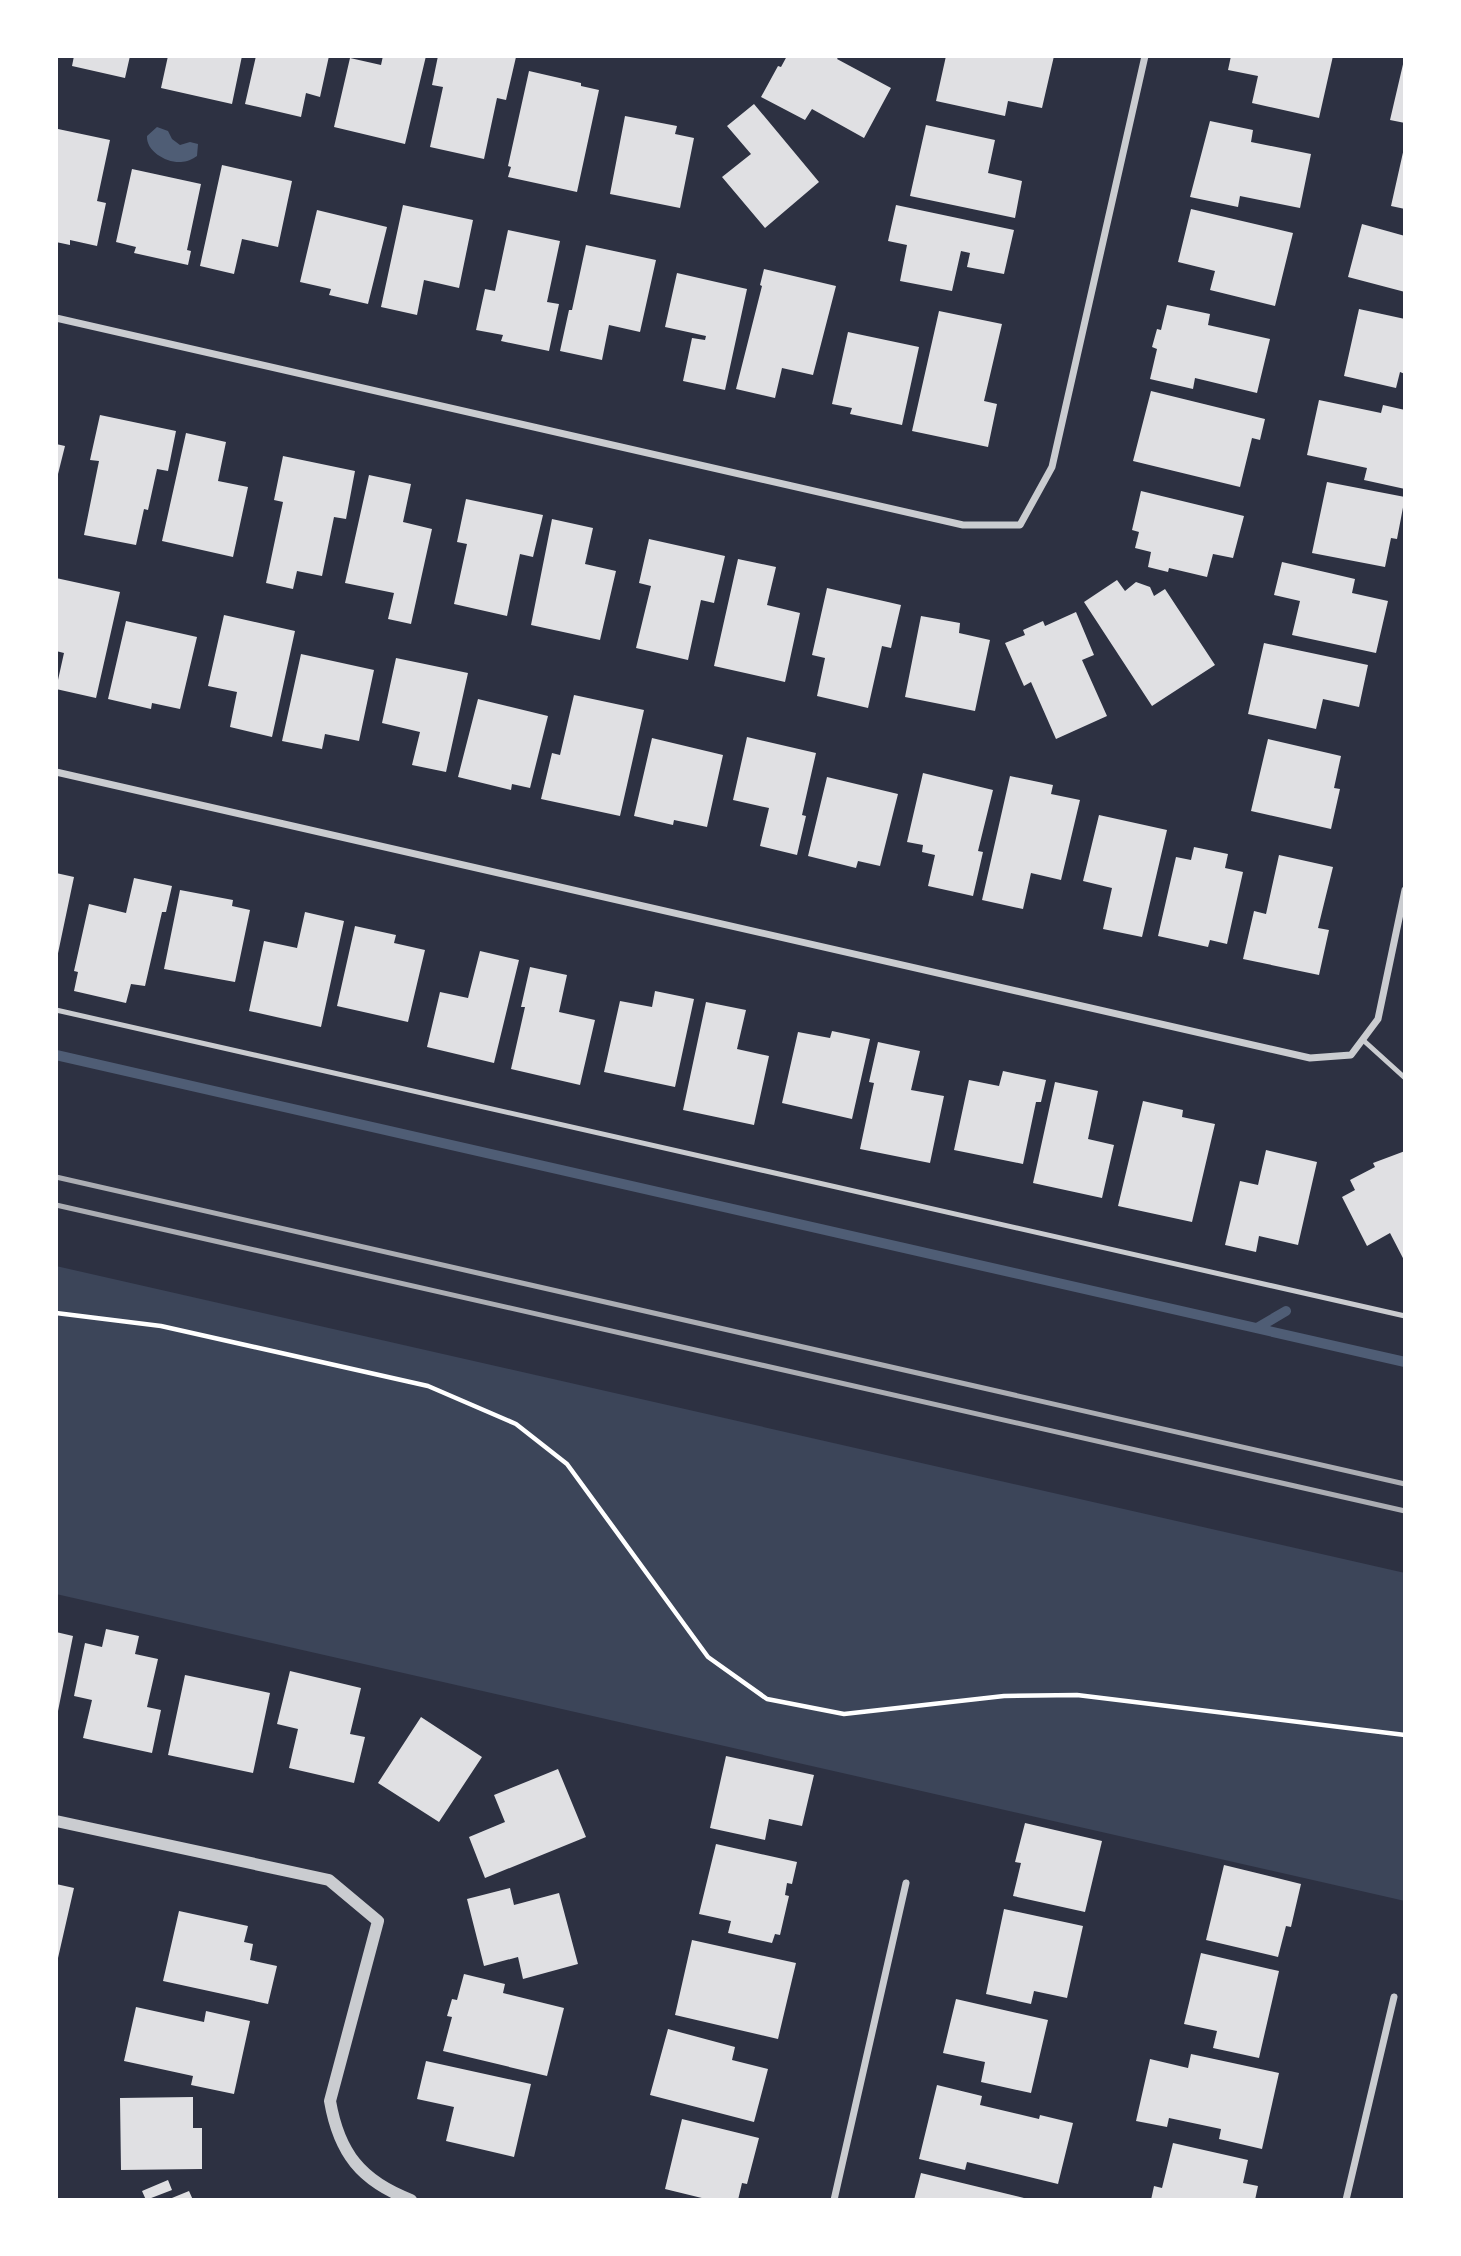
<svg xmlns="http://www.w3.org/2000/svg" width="1461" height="2256" viewBox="0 0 1461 2256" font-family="'Golos Text',sans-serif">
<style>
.green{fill:#3c4559}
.water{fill:#4f5d75}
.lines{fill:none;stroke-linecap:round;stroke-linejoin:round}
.stream{stroke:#4f5d75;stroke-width:10}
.building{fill:#e0e0e3}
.path{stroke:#fff;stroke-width:4.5}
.service{stroke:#caccd0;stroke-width:5}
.minor{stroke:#caccd0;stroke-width:7}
.tertiary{stroke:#caccd0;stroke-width:12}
.rail{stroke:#abadb3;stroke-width:5}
</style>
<rect width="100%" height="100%" fill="#2d3142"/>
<path class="green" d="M56,1266L1405,1573V1901L56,1594Z"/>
<path class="water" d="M157,127L168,131L172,139L180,145L190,142L198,144L197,156C193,159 186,162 181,162C166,163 146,151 147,136Z"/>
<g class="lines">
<path class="stream" d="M56,1055L1405,1362
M1257,1328L1286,1311"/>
</g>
<path class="building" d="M74,56H130L125,78L72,66Z
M168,56H242L232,104L161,88Z
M256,56H329L320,97L306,93L301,117L245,104Z
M383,56H426L405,144L334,127L350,58L381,65Z
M438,56L516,57L506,100L497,98L484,159L430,147L443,87L432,85Z
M787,56H839L837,59L891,88L864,138L812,109L805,120L761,97L778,66L781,67Z
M946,56H1054L1042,108L1008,101L1005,116L936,101Z
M1231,56H1333L1319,118L1252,103L1258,76L1228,70Z
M1404,60H1405V123L1390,120Z
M529,71L581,83V86L599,90L577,192L508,177L511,167L508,166Z
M754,104L819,182L765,228L722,177L751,154L727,126Z
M625,116L677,126L675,134L694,138L680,208L610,194Z
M1210,121L1253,130L1251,142L1311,154L1300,208L1240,196L1238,207L1190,197Z
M926,125L995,140L988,173L1022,181L1015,218L910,196Z
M58,129L110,140L97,201L106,203L97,246L70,240V245L56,242V141Z
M1404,148H1405V209L1391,206Z
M222,165L292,181L278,247L242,239L234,274L200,266Z
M132,169L201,184L187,250L191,251L188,265L134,253L136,247L116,242Z
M403,205L473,220L459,288L424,280L417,315L381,307Z
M896,205L1014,230L1004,274L967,267L970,253L961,251L952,291L900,281L907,245L888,241Z
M1191,209L1293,233L1275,306L1210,290L1215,271L1178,262Z
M317,210L387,227L368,304L329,295L331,289L300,282Z
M1362,224L1405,236V292L1348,277Z
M508,230L560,241L547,302L559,304L549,351L501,341L503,335L476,330L485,289L495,291Z
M586,245L656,260L640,332L609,325L602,360L560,351L569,310H572Z
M764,269L836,286L813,375L782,368L775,398L736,389L762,286L760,285Z
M677,273L747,289L725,390L683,381L692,338L705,340L706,336L665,327Z
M1167,305L1210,314L1208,325L1270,339L1257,393L1195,378L1193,389L1150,379L1157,349L1152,347L1157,329L1161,330Z
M1359,309L1405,319V374L1400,372L1396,388L1344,376Z
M939,311L1002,324L984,401L997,404L988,447L912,431Z
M848,332L919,347L902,425L850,414L852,408L832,404Z
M1151,391L1265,419L1260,440L1252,438L1240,487L1133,461Z
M1319,400L1381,413L1383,405L1405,410V489L1364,480L1367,468L1307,455Z
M100,415L176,431L168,471L157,469L148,510L144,509L136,545L84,535L99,461L90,460Z
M186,433L226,442L218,481L248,487L233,557L162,541Z
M56,444L65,446L57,478L56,477Z
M283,456L355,471L346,519L334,517L322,576L297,571L293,589L266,583L283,502L274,500Z
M369,475L411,484L403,522L432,529L411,624L388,619L394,593L345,583Z
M1327,482L1405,497L1397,539L1391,538L1385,567L1312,553Z
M1141,491L1244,516L1233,558L1213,554L1207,577L1169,568L1168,572L1148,567L1151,552L1135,548L1139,532L1132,530Z
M466,499L543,515L533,557L520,554L507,616L454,604L467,544L457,542Z
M552,519L593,528L585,564L616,571L600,640L531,625Z
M649,539L725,556L714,603L701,600L688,660L636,648L651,586L639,583Z
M738,559L776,567L767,605L800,613L785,682L714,666Z
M1282,562L1355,579L1352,593L1388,601L1376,653L1292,635L1300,601L1274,595Z
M56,578L120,592L96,698L56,689L64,653L56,651Z
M1117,580L1125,591L1136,582L1150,587L1154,596L1165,589L1215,665L1152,706L1084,602Z
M827,588L901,605L891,648L882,646L868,708L817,696L825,658L812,655Z
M1076,612L1094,655L1082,660L1107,716L1056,739L1031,682L1024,686L1005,643L1025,635L1023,630L1043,621L1045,626Z
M224,615L295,631L272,737L230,727L237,692L208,686Z
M921,616L960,623L959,633L990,640L975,711L905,697Z
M126,621L197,637L180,709L152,703L151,709L108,699Z
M1264,643L1368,665L1359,707L1323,699L1316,729L1248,714Z
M301,654L374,670L359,741L325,734L322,749L282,741Z
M396,658L468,673L446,772L412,765L420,732L382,723Z
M574,695L644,710L620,816L541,799L552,753L560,755Z
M478,699L548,716L530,788L512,784L511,790L458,777Z
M747,737L816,753L802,815L806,816L797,855L760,846L769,808L733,800Z
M652,738L723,755L707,827L674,820L673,825L634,816Z
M1268,739L1341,756L1334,788L1340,789L1331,829L1251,811Z
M923,773L993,790L978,851L983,852L973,896L928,886L935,855L922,852L923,845L907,842Z
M1010,776L1053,785L1051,794L1080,800L1061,880L1031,873L1023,909L982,900Z
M827,777L898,794L880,866L858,861L856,868L808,856Z
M1099,815L1167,830L1142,937L1103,929L1112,888L1083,881Z
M1194,847L1228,854L1225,868L1243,872L1227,944L1210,940L1208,947L1158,936L1176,857L1191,860Z
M1279,855L1333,867L1318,928L1329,930L1319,975L1243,959L1254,911L1266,914Z
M56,873L74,877L57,958H56Z
M134,878L172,886L166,912H162L145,986L131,984L126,1003L74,991L78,972L74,971L89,904L126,913Z
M180,890L233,900L232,906L250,910L235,982L164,969Z
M305,912L344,921L321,1027L249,1011L264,941L297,948Z
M355,926L396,935L394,943L425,950L408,1022L337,1006Z
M480,951L519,960L494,1063L427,1047L440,992L468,998Z
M530,967L567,975L559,1012L595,1020L580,1085L511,1069L525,1007H521Z
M655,991L694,999L675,1087L604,1072L620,1001L652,1007Z
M706,1002L746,1010L737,1049L769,1056L754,1125L683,1110Z
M832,1031L870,1039L852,1119L782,1103L798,1032L830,1038Z
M878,1042L920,1051L911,1090L944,1096L930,1163L860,1149L874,1083L869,1082Z
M1003,1071L1046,1080L1041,1102H1036L1023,1164L954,1150L969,1080L999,1086Z
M1055,1082L1098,1091L1088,1139L1114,1145L1102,1198L1033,1183Z
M1143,1101L1183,1110L1182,1117L1215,1124L1192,1222L1118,1206Z
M1266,1150L1317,1162L1298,1245L1259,1236L1256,1252L1225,1245L1240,1181L1258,1185Z
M1405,1151V1262L1390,1233L1367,1246L1342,1197L1355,1190L1350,1180L1375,1167L1373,1163Z
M106,1629L139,1636L135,1654L158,1659L147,1707L161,1710L152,1753L83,1738L92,1700L74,1696L85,1643L102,1647Z
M56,1632L73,1636L57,1716H56Z
M290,1671L361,1688L350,1734L365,1737L354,1783L289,1768L298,1729L277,1724Z
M185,1675L270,1693L253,1773L168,1755Z
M421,1717L482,1757L439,1822L378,1783Z
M726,1756L814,1775L802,1826L769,1819L765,1840L710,1828Z
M558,1769L586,1837L485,1878L469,1837L505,1822L494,1795Z
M1025,1823L1102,1841L1085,1912L1013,1896L1021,1863L1015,1862Z
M716,1844L797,1862L792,1884L787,1883L785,1895L789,1896L780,1935L775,1934L772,1943L728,1933L731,1921L699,1914Z
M1224,1865L1301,1884L1291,1927L1286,1926L1278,1957L1206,1940Z
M56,1884L74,1888L58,1958H56Z
M510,1888L514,1905L559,1893L578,1964L523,1979L518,1957L484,1966L467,1899Z
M1004,1909L1083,1926L1067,1998L1034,1991L1031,2004L986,1994Z
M179,1911L248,1926L244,1942L253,1944L250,1960L277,1966L268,2004L163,1981Z
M692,1940L796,1963L778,2039L675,2015Z
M1201,1953L1279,1971L1259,2058L1213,2048L1217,2031L1184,2024Z
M464,1974L505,1984L503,1993L564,2008L547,2076L443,2051L452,2017L447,2016L452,1999L457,2000Z
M956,1999L1048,2020L1031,2093L981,2082L985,2062L943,2053Z
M136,2007L204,2022L206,2011L250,2021L234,2094L191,2085L193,2076L124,2061Z
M668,2029L735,2047L732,2060L768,2069L754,2122L650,2095Z
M1191,2054L1279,2073L1262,2149L1219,2139L1221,2129L1169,2118L1167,2127L1136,2121L1150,2059L1188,2068Z
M426,2061L531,2084L514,2157L446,2141L454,2107L417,2099Z
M937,2085L982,2096L980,2105L1039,2119L1040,2115L1073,2123L1058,2184L967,2162L965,2170L919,2159Z
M193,2097V2128H202V2169L121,2170L120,2098Z
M682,2119L759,2138L747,2184L742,2183L738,2200H710L665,2189Z
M1173,2143L1248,2160L1243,2183L1258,2186L1255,2200H1151L1154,2186L1162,2188Z
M921,2173L1028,2199V2200H914Z
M168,2180L172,2190L146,2200L142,2191Z
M189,2191L193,2200H167Z"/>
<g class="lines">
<path class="path" d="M56,1313L161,1326L428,1386L516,1424L567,1464L708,1657L767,1699L844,1714L1004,1696L1077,1695L1405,1735"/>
<path class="service" d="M56,1010L1405,1316
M1363,1040L1405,1078"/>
<path class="minor" d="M56,318L963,525H1020L1052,467L1145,56
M56,772L1310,1058L1351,1055L1378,1019L1405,890
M834,2200L906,1883
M1346,2200L1394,1997"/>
<path class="tertiary" d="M56,1821L329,1880L378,1921L330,2101C339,2153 361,2181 411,2200"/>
<path class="rail" d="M56,1177L1405,1484
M56,1205L1405,1511"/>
</g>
<rect width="1461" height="2256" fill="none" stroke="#ffffff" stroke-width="116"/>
</svg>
